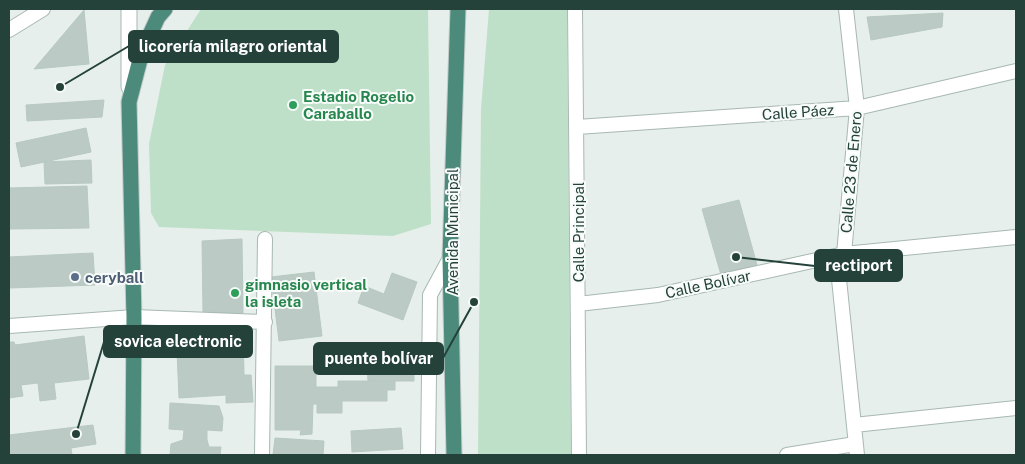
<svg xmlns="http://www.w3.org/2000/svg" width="1025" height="464" viewBox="0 0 1025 464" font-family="'Public Sans',sans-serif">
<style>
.green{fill:#bfe0c8}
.building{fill:#bbcac4;stroke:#b8c9c2}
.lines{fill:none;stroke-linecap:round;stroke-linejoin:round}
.minor-casing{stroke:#a8b8b2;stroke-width:16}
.tertiary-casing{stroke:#a8b8b2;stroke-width:17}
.trunk-casing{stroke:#c2cac8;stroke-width:17}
.minor{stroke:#fff;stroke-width:14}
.tertiary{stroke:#fff;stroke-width:15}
.trunk{stroke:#4c8a7c;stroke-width:15}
.leisure-dot{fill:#2e9e5b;stroke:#f7fbf9;stroke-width:2}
.service-dot{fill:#5c6f8a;stroke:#f7fbf9;stroke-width:2}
.labels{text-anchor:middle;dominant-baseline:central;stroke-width:4;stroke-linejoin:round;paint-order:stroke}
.leisure-label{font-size:15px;font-weight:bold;fill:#27864d;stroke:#f7fbf9;text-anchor:start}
.street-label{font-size:15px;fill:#24423a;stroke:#f7fbf9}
.service-label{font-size:15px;font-weight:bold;fill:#4e5e75;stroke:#f7fbf9;text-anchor:start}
.leader{fill:none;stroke:#24423a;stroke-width:2}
.callout-dot{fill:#24423a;stroke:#f7fbf9;stroke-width:2}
.callout{fill:#24423a;stroke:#24423a;stroke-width:2}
.callout-label{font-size:16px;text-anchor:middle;font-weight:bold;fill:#fff}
</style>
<rect width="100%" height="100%" fill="#e6efeb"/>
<path class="green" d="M201,9H428L431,224L393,236L159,227L151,213L149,144L165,65Z
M489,9H567L571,455H478L481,109Z"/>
<path class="building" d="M84,10L89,64L34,69Z
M943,13L942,27L871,40L867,17Z
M104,100L102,117L27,121L26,105Z
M86,128L91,152L21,167L16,143Z
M91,160L92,183L45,184L44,162Z
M87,186L89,228L9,229V188Z
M739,200L757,265L721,275L702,209Z
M242,239L243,313L203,312L202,241Z
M93,253L95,285L9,288V257Z
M314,272L322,336L279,341L271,277Z
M392,273L417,282L403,320L358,303L364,286L384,294Z
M243,325L244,375H251L253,402L226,403V395L179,398L176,328Z
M84,336L89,379L54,383L56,399L40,401L38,383L21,385L23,396L9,398V342H14L15,345Z
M414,362V381H368L367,363Z
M275,366H316V387H338V381H395V390H387V401H342V413H317V404H313L312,434L300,435L301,430H275Z
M170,403L219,406L223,418L222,431L207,430V440L209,447H221L220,455H170L171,444L183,440L184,430L169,429Z
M93,425L96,444L71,448L72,455H9V435Z
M401,428L403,449L352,452L351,431Z
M275,438L324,441L323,455H273Z"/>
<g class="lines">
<defs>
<path id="minor" d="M575,9L579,455
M846,9L857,108L844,254L839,279L857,455
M9,30L43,9
M577,127L857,108L1016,71
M578,304L658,295L844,254L1016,237
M9,326L134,317L265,322
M854,425L1016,408
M262,455L265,239
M428,455L430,295L450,258
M787,455L855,444"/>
<path id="tertiary" d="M129,9V87"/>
<path id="trunk" d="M133,455L134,317L129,102L142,52L158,17L165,9
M454,455L450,258L458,9"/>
</defs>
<use href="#minor" class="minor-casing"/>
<use href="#tertiary" class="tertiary-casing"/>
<use href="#trunk" class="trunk-casing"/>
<use href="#minor" class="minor"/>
<use href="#tertiary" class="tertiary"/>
<use href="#trunk" class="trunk"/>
</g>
<g class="leisure-dot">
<circle cx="293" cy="105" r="5"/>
<circle cx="235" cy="293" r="5"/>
</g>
<circle class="service-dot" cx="75" cy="277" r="5"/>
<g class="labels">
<g class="leisure-label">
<text x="303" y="96">Estadio Rogelio<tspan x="303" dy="17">Caraballo</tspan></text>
<text x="245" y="284">gimnasio vertical<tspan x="245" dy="17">la isleta</tspan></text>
</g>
<g class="street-label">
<text transform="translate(798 112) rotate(-4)">Calle Páez</text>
<text transform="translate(851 172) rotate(-85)">Calle 23 de Enero</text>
<text transform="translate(452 232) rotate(-90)">Avenida Municipal</text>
<text transform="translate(578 232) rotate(-90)">Calle Principal</text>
<text transform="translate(708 284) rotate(-12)">Calle Bolívar</text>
</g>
<g class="service-label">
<text x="85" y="277">ceryball</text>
</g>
</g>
<path class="leader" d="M60 87L129 46M736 257L815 266M76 434L104 342M474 302L443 358"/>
<g class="callout-dot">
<circle cx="60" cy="87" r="5"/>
<circle cx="736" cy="257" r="5"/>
<circle cx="76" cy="434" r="5"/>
<circle cx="474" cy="302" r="5"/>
</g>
<g class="callout">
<rect x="129" y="31" width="209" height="31" rx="5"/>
<rect x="815" y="250" width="87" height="31" rx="5"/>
<rect x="104" y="326" width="148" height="31" rx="5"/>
<rect x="314" y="343" width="129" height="31" rx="5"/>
</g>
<g class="callout-label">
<text x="233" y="52">licorería milagro oriental</text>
<text x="859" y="271">rectiport</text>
<text x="178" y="347">sovica electronic</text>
<text x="379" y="364">puente bolívar</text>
</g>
<rect width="1025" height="464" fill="none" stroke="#24423a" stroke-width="20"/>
</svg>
